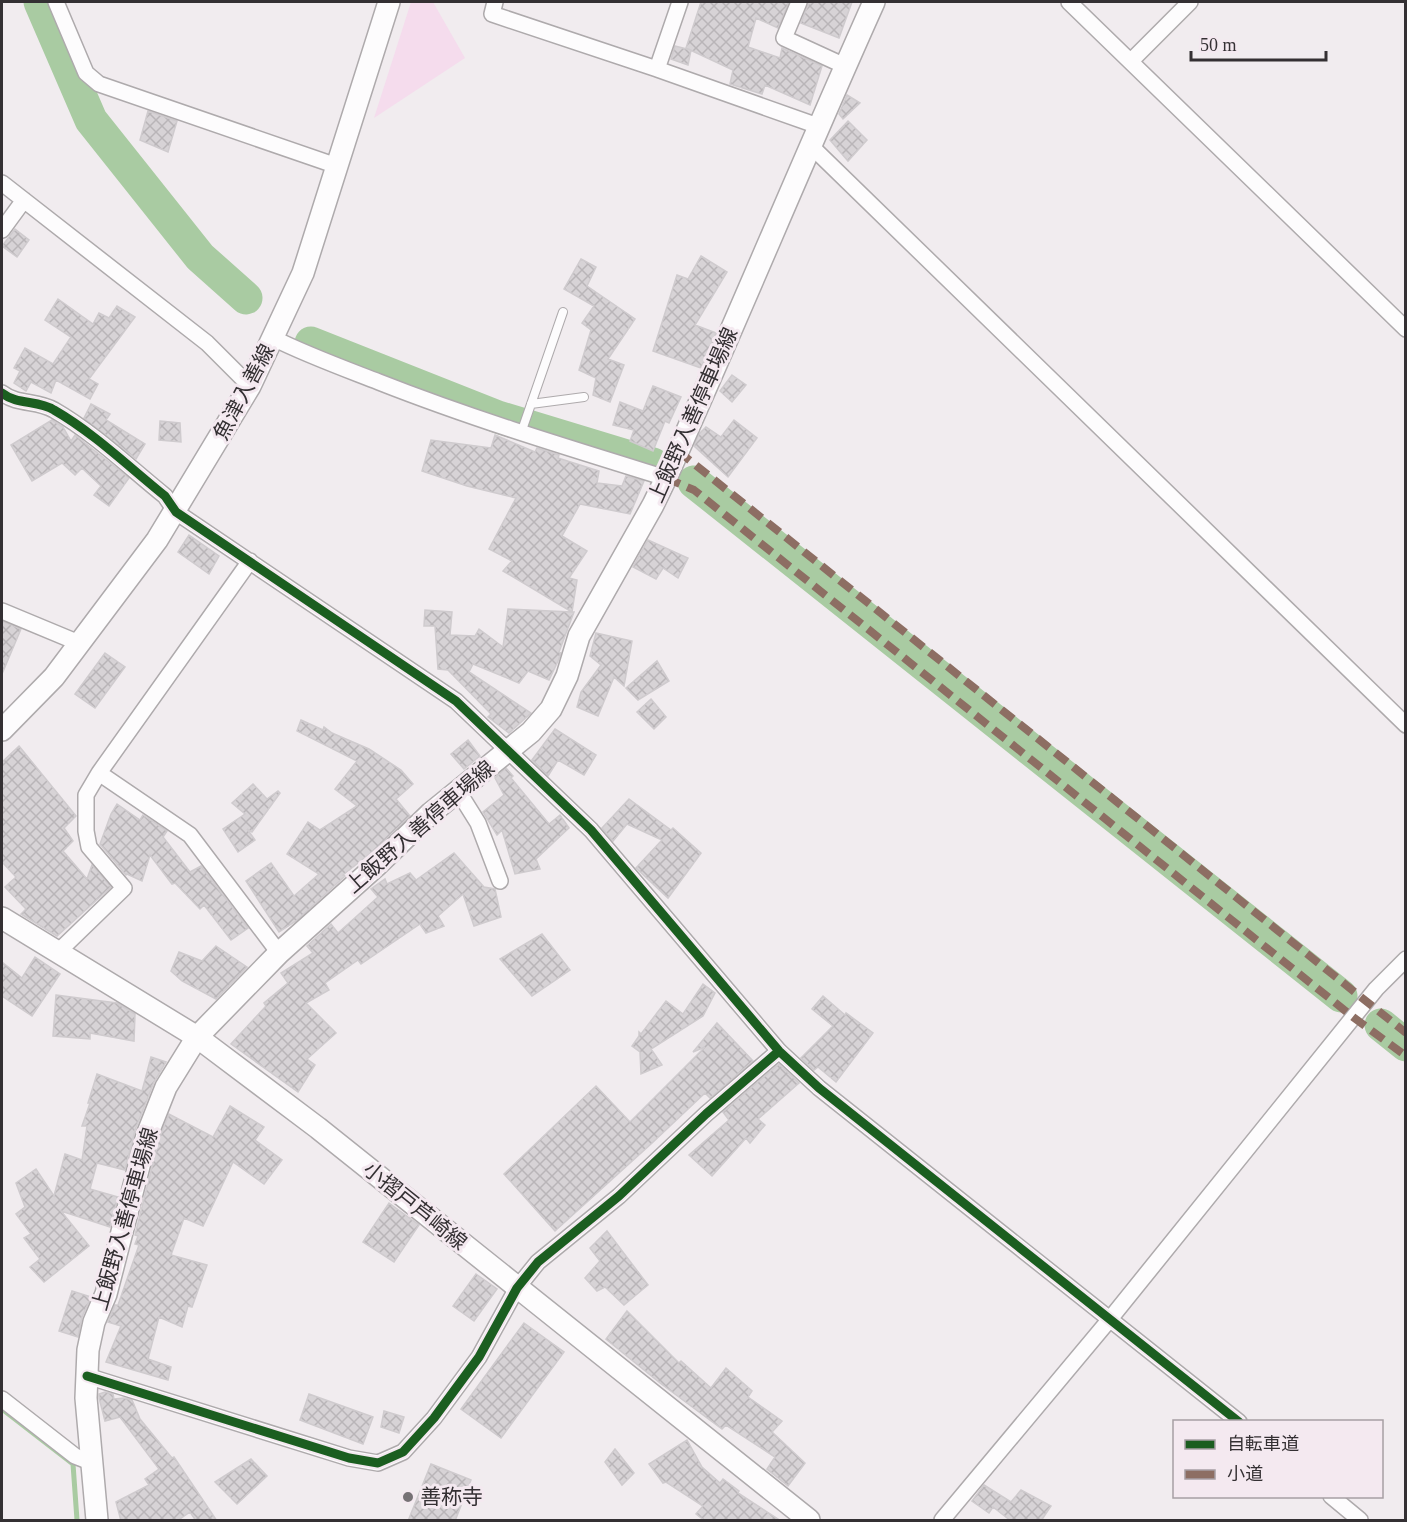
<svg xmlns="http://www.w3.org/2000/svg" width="1407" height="1522" viewBox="0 0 1407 1522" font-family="'Times New Roman','Noto Sans JP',serif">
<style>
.green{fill:#f5dced}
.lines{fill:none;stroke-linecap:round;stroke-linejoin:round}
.stream{stroke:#a9cba2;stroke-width:5}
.river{stroke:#a9cba2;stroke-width:33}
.building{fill:url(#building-cross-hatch);stroke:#cfcbce;stroke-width:1.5}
.service-casing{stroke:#aeaaac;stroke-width:10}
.minor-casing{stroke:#aeaaac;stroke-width:18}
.secondary-casing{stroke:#aeaaac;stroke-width:24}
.service{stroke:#fdfcfd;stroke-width:8}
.minor{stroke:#fdfcfd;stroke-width:15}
.secondary{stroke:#fdfcfd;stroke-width:21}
.quiet{stroke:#8d6e63;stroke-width:8;stroke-dasharray:15 8;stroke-linecap:butt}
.cycleway-casing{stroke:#f4e9f0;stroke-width:13}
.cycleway{stroke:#1b5e20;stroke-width:9}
.poi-dot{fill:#767275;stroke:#f4e9f0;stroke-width:2}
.labels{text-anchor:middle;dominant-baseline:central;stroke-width:6;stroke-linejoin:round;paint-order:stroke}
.street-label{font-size:21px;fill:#343033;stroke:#f4e9f0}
.poi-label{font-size:21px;fill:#343033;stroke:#f4e9f0;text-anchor:start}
</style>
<defs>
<pattern id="building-cross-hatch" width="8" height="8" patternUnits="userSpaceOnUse" patternTransform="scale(1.5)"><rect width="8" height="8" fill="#d7d3d6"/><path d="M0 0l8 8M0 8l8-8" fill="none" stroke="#b9b5b8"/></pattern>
</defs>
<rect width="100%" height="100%" fill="#f1ecef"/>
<path class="green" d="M411,2H433L465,58L374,118Z"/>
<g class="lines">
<path class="stream" d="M2,1409L73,1464L77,1520"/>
<path class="river" d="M40,2L91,120L200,257L246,298
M311,343L498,417L653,464
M694,482L1341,996
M1381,1025L1406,1045"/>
</g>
<path class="building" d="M701,2H789L778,28L756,18L748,47L780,58L782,48L822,66L810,105L765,85L762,94L730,84L733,70L686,48Z
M809,2H852L839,38L801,23Z
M675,46L691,50L688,65L671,59Z
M847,95L860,103L843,119L839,114Z
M148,111L177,121L168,152L140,140Z
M848,121L867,140L848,161L830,140Z
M15,229L29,240L17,257L2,246Z
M701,256L727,272L695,325L716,333L701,368L653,351L677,275L688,279Z
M581,259L596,267L587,286L635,319L608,359L624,365L610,402L593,395L596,378L579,370L591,330L582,323L594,306L564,289Z
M58,299L93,324L99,313L109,318L117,306L135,317L89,379L98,384L90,399L56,380L51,393L31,382L26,391L14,383L20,371L14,368L25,348L53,364L71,337L45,320Z
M732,375L746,385L732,402L720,391Z
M653,386L681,397L669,423L665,421L653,451L630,441L634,430L613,425L620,402L643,411Z
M91,404L110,414L106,420L145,444L136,459L84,418Z
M52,420L63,427L71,441L75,435L129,478L109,506L94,495L101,486L82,468L75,475L62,463L32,481L11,445Z
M734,420L757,438L728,477L694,446L699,434L706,427L721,437Z
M160,421L180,423L181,442L159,440Z
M495,435L535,452L537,448L559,455L558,458L599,471L597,483L622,486L626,476L644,481L630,514L580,504L562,536L587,551L569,578L577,580L572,612H574L559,652L561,653L558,661L549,680L528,671L519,683L473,664L469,672L531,713L509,733L488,717L491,714L448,670L438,669L435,626H424L425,610L452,612L450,635L475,636L479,629L503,647L508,609L572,612L503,571L512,561L489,549L516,498L467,486L422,471L431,440L491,448Z
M189,535L219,556L209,574L178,552Z
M648,540L688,558L678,578L663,568L656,579L633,567Z
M2,621L21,629L2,674Z
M596,633L632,641L624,686L614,677L598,716L577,707L581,692L601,665L590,656Z
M105,653L125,667L95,708L75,694Z
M657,661L669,681L638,700L626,688Z
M651,699L666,717L654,729L637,712Z
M301,720L323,730L324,727L332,733L369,749L401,770L413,784L396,799L410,816L378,847L343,875L345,876L296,921L279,932L246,881L271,863L294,896L319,874L287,854L308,822L320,830L357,806L335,789L357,761L297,731Z
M555,729L596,755L584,775L558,760L548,776L532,760Z
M468,740L480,756L464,769L451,754Z
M19,746L76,816L64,828L73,841L63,851L87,879L92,865L111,887L57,936L21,914L26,909L5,887L16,877L2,862V762Z
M506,768L513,776L511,778L549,824L560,815L569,828L536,859L540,869L515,874L502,830L497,835L483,812L504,795L495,778Z
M253,784L267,799L278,791L280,793L252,832L247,829L255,840L238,852L223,829L245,814L232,803Z
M629,799L671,830L673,828L701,853L668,898L636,868L662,840L627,824L613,841L602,828Z
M117,804L140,820L143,815L167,831L163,837L190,872L201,866L248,928L231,940L204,905L200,909L175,883L172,884L150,855L142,881L127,874L126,875L100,844L111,814Z
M454,853L484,887L495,889L501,917L474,926L463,894L438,916L444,926L426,933L420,924L361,964L358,960L325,983L329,990L306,1003L336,1033L307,1059L315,1065L298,1092L231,1044L266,1006L264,1003L288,983L281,973L313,953L307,946L331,924L338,933L378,897L371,889L385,879L387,884L410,873L416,880Z
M542,934L570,970L532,996L500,959Z
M216,946L247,967L216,999L182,981L171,971L179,952L202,961Z
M35,957L60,974L32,1016L2,996V962L22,978Z
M703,984L715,993L703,1016L651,1049L662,1065L641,1074L640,1052L632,1046L639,1036V1032L641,1034L666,1001L683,1014Z
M56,995L117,1003L135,1014L134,1041L90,1033V1039L53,1036Z
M823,996L845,1015L846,1013L873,1033L836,1082L818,1067L814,1070L801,1058L833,1026L812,1009Z
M717,1023L753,1061L710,1098L705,1093L651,1144L555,1231L504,1174L596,1086L630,1122L705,1047L693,1052Z
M151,1057L166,1062L154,1082L135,1130L125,1170L97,1163L90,1189L118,1197L110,1227L61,1211L89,1246L44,1282L30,1267L40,1259L24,1238L31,1234L16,1214L25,1207L16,1183L36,1169L54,1196L65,1154L82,1160L87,1126H82L90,1103H88L97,1074L142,1091Z
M779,1064L799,1083L758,1119L765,1125L750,1143L746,1138L712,1176L689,1155L729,1120L723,1112Z
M230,1106L264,1127L255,1140L282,1160L264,1184L233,1162L203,1226L184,1218L171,1255L207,1265L192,1307L188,1306L182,1327L159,1317L148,1359L171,1367L168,1380L106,1362L121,1326L108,1322L115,1305H118L139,1245L135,1244L138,1236L135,1235L159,1139L169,1114L213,1137Z
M389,1203L419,1225L394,1262L363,1242Z
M607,1231L648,1285L624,1305L605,1287L597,1291L585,1278L600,1261L590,1248Z
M476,1274L497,1289L474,1321L453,1306Z
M72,1291L91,1297L82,1317L78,1337L59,1331Z
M627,1311L679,1363L681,1361L711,1388L726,1368L752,1391L748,1397L782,1421L772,1432L805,1463L788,1486L767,1469L775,1457L726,1425L722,1429L660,1383L606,1339Z
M524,1323L564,1352L501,1438L461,1409Z
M105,1392L113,1394L114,1399L124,1398L132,1400L140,1419L172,1458L174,1457L217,1521H196L190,1512L177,1521H121L116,1502L149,1485L145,1479L159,1469L120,1417L105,1421L99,1398V1394Z
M309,1394L373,1417L363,1444L300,1420Z
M384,1411L404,1417L399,1433L381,1427Z
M687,1440L702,1467L720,1483L723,1479L739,1491L738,1493L781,1521H705L696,1514L703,1506L666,1482L663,1483L649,1464Z
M615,1449L634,1473L622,1485L605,1462Z
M251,1459L267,1476L237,1504L215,1482Z
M431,1464L471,1480L455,1521H408Z
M984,1485L1011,1502L1021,1490L1051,1506L1041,1521H1011L993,1507L989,1513L972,1501Z"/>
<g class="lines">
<defs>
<path id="service" d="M531,404L584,397
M521,433L563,312"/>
<path id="minor" d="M56,2L86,73L99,84L337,166
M495,2L492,14L657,69
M680,2L657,69L818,126
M799,2L784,38L845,66
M1069,2L1406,329
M1131,61L1190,2
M810,145L1406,725
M2,183L207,343L250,386
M2,230L24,200
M273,338C307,355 343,368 379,382C473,419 569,448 666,478
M2,393C17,405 38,400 54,410C94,433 129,467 165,496L176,512L456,701L591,830L779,1051L819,1088L1239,1422
M250,561L99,773L190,835L279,953
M2,611L79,643
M458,791L478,823L500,881
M59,951L124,888L89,847L86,831V795L99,773
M87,1376L349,1458L378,1463L403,1452L434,1418L479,1357L517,1288L538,1262L619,1196L706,1114L779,1051
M2,1399L75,1456L93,1463
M1331,1496L1360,1520
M942,1520L1110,1319L1376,989L1406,959"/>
<path id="secondary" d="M2,730L54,677L157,540L250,386L303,273L389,2
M2,918L197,1037L318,1128L809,1520
M97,1520L86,1398L88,1350L94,1322L106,1294L147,1135L166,1087L197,1037L279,953L376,866L431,813L531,732L551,709L567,676L579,636L653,505L666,478C737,320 803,160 874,2"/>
</defs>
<use href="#service" class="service-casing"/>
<use href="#minor" class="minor-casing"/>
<use href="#secondary" class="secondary-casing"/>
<use href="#service" class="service"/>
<use href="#minor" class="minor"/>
<use href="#secondary" class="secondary"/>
<path class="quiet" d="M678,451L1406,1033
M666,478L694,490L1353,1017L1406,1056"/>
<defs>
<path id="cycleway" d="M2,393C17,405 38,400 54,410C94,433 129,467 165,496L176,512L456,701L591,830L779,1051L819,1088L1239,1422
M87,1376L349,1458L378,1463L403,1452L434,1418L479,1357L517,1288L538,1262L619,1196L706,1114L779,1051"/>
</defs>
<use href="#cycleway" class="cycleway-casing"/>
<use href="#cycleway" class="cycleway"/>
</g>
<circle class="poi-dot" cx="408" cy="1497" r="6"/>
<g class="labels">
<g class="street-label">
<text transform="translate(244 392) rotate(-62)">魚津入善線</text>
<text transform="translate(693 415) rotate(-66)">上飯野入善停車場線</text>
<text transform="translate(420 827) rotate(-41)">上飯野入善停車場線</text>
<text transform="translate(415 1206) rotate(39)">小摺戸芦崎線</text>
<text transform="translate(125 1219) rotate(-74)">上飯野入善停車場線</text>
</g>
<g class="poi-label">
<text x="420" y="1497">善称寺</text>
</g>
</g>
<rect width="1407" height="1522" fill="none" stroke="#343033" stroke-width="6"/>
<rect x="1173" y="1420" width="210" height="78" fill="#f4e9f0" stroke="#a79fa4" stroke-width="1.5"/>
<rect x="1185" y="1440" width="30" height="9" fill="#1b5e20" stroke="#a79fa4" stroke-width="1.5"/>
<text x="1227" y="1450" font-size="18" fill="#343033">自転車道</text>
<rect x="1185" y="1470" width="30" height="9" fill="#8d6e63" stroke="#a79fa4" stroke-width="1.5"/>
<text x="1227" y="1480" font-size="18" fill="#343033">小道</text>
<path d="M1191 51v9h135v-9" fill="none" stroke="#343033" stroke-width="3"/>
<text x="1200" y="51" font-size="18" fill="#343033" stroke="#f4e9f0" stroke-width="4.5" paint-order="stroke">50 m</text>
</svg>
